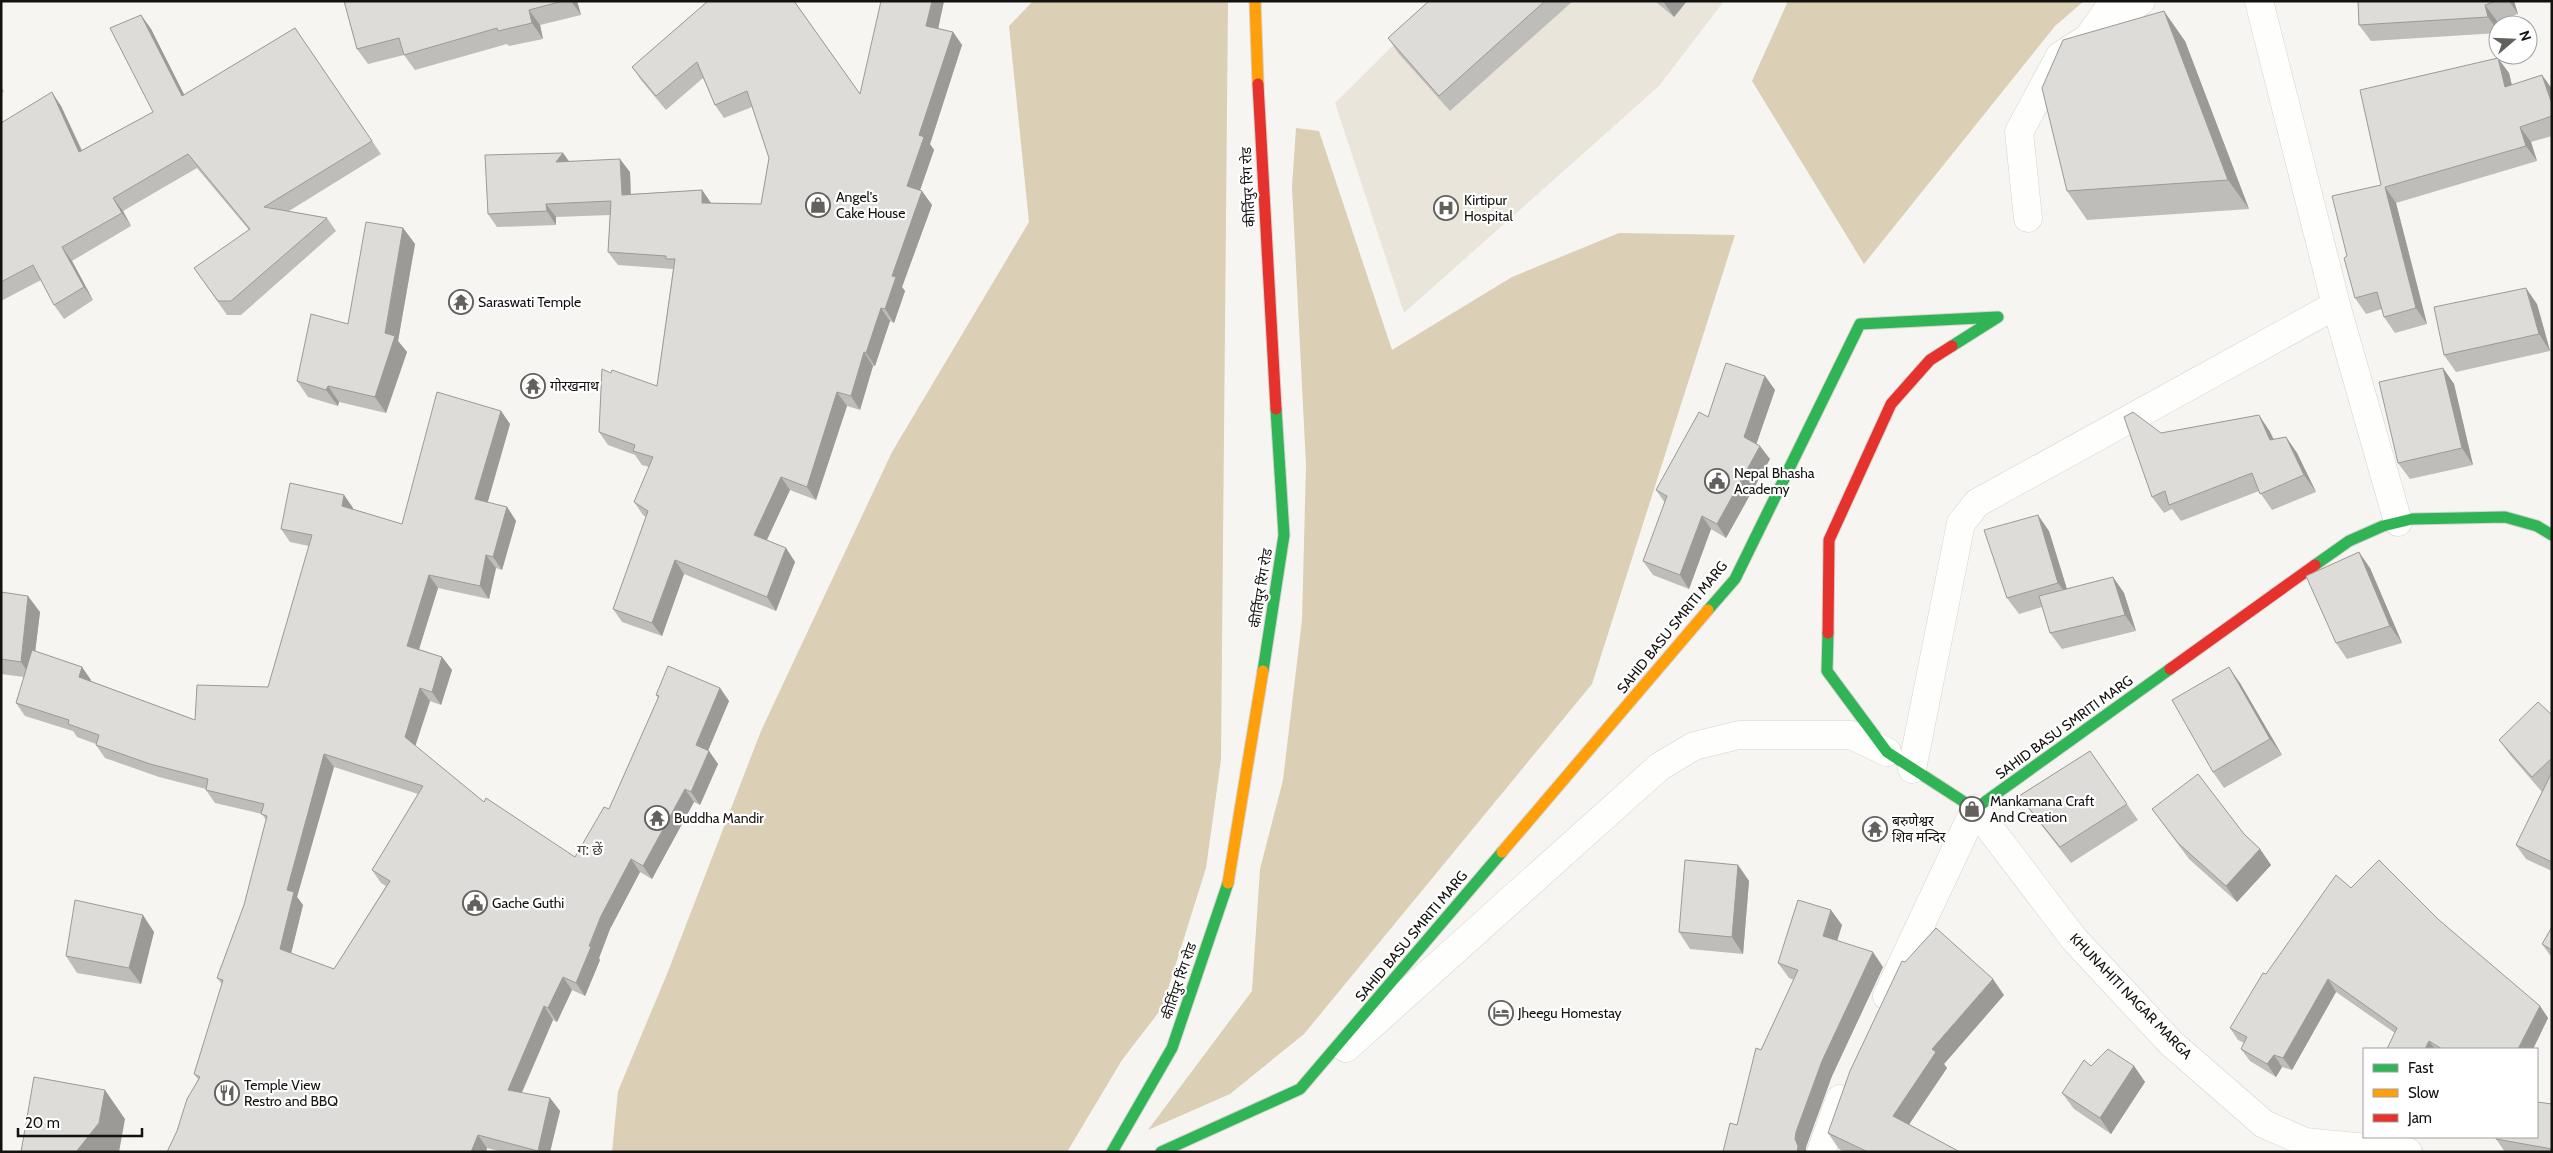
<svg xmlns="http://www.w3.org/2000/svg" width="2553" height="1153" viewBox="0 0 2553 1153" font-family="Cabin,'Noto Sans Devanagari',sans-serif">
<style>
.built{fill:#eae5db}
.forest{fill:#dbcfb5}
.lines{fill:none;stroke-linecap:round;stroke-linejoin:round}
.street-casing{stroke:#d4d3d0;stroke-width:29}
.fast-casing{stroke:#d4d3d0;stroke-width:13}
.slow-casing{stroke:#d4d3d0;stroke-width:13}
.jam-casing{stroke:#d4d3d0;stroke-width:13}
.street{stroke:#fefefd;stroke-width:28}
.fast{stroke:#30b455;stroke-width:11}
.slow{stroke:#ff9f0a;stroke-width:11}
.jam{stroke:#e5322d;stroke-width:11}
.wall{fill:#bebdba;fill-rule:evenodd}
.shaded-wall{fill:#9b9a97}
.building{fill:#dddcd8;stroke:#9b9a97;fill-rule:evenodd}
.labels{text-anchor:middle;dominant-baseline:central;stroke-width:4.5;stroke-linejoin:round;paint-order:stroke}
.street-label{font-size:14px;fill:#13120f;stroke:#fff}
.poi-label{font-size:14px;fill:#13120f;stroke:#fff;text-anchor:start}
.neighbourhood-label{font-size:15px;fill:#4c4943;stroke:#fff}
</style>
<rect width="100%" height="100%" fill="#f7f5f1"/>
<path class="built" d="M1438,1H1724L1659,86L1404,313L1335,103Z"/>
<path class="forest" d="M1033,1H1228L1221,760L1206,868L1162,1008L1122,1060L1067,1152H612L618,1091L667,974L761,731L892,452L1029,222L1009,26Z
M1788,1H2084L2055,26L1864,264L1752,81Z
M1296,128L1319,131L1392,350L1512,277L1619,233L1735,235L1592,684L1304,1034L1230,1094L1148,1130L1252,991L1260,869L1283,780L1302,620L1306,465L1292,187Z"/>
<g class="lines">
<defs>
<path id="street" d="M2259,1L2336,305L2398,522
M2101,29L2141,1
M2028,218L2019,132L2060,56L2088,38L2114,1
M1912,769L1961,523L1977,503L2336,305
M1887,996L1975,809L2074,939L2171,1043L2264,1124L2305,1142L2408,1152
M1346,1048L1659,767L1694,746L1739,735H1851L1887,752
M1821,1152L1840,1099"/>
<path id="fast" d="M2315,565L2349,541L2383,526L2412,519L2505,517L2537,526L2552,535
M1708,610L1735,579L1860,324L1998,317L1952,346
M1828,633L1827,671L1887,752L1975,809L2170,669
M1263,671L1284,535L1276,409
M1112,1152L1172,1048L1228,883
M1161,1152L1300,1089L1502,852"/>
<path id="slow" d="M1255,1L1258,84
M1502,852L1708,610
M1228,883L1263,671"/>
<path id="jam" d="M1258,84L1276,409
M1828,633L1829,540L1891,404L1930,360L1952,346
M2170,669L2315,565"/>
</defs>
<use href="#street" class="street-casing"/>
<use href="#fast" class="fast-casing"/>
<use href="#slow" class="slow-casing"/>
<use href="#jam" class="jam-casing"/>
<use href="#street" class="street"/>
<use href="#fast" class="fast"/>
<use href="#slow" class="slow"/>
<use href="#jam" class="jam"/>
</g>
<path class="wall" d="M344,1H577L581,15L540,25L543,39L509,46L507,44L415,70L404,55L368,64L357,49Z
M708,1H795V2L860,94L944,1L938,28L953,32L962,45L930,144L934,150L920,190L932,205L902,287L905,291L894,323L890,321L875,366H873L860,410L847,406L816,500L790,490L767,540L786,548L795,562L776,611L684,574L662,636L622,622L613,609L646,517L643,515L634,502L649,467L642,465L635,455L608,445L599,432L611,373L657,386L673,269L618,265L608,252L610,215L556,217V225L497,227L488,214L563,153L569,161L630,172L631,194L702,190L711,203L761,204L769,158L752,107L724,118L715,105L703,78L666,110L641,80L632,67Z
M1429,1H1573L1450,111L1399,54L1388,38Z
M1655,1H1687L1674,17Z
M2358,1H2514L2518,14L2497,21L2498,26V33L2371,41L2359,25Z
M141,15L151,29L184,95L295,28L381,154L289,211L327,218L336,231L241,315H227L194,268L249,230L197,168L123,211L131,226L72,261L93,300L64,319L54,305L41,280L1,301V123L61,106L82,150L153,112Z
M2185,41L2249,209L2087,220L2067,191Z
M2509,73L2512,85L2542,75L2552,89V136L2531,142L2537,161L2396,203L2427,324L2395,333L2384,317L2382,309L2366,314L2355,298L2347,256L2381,185Z
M1,88L4,91L1,94Z
M403,228L415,244L398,341L407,352L386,413L339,402L338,406L308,397L297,381L348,324Z
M2537,304L2550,351L2456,372L2444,355Z
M2443,368L2454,384L2473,465L2410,479L2398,463Z
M1765,376L1775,390L1756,444L1770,459L1726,538L1711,529L1689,589L1653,575L1643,561L1665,503L1656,490L1708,417Z
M501,411L510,424L487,502L507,507L516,521L502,570L496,568L489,599L438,588L419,649L442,657L452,670L441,705L430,701L415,746L484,802L575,857L609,809L658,698L656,695L720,688L729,701L708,750L718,764L700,805L694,802L652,879L640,872L610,929L599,958L600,960L585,996L572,990L557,1022L553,1020L522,1093L550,1098L560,1111L550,1152H502L487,1148L486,1152H167L177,1131L198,1079L194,1074L222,984L217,978L244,905L266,820L262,814L215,803L206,790V789L159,777L105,758L96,745V744L77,737L73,731L25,716L16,703L24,677L1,674V592L40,612L35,651L82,667L91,681L195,720L268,687L309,546L290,542L281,529L344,495L353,508V509L402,524ZM334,767L418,794L372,870L381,883L386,886L334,969L291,953L303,905L297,897Z
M2259,415L2270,432L2274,439L2286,437L2297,453L2316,492L2272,510L2259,491L2181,521L2172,509L2164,513L2152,497L2161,433Z
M2049,531L2067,589L2113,577L2124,593L2136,631L2062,649L2050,633L2042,607L2019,614L2007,598Z
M2370,568L2402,643L2347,659L2336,643Z
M2240,683L2282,755L2224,788L2213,772Z
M2552,715V871L2526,859L2516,845L2542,792L2511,756L2499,740Z
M2090,751L2138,820L2071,863L2031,812L2019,796Z
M2152,809L2244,834L2260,849L2271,865L2237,902L2189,859Z
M1738,865L1749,881L1743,954L1690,949L1679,932Z
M2351,888L2540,1006L2548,1018L2533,1049H2387L2395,1033L2336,992L2292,1070L2282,1067L2276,1077L2250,1061L2241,1049L2244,1043L2238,1040L2230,1028L2266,974Z
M1842,925L1837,940L1883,967L1832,1076L1806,1147L1737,1125L1761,1050L1794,980L1789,978L1778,963Z
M2552,927V958L2542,944Z
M154,932L141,984L77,973L66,956Z
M2004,995L1944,1064L1947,1068L1909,1124L1960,1152H1845L1839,1149L1828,1133Z
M2091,1066H2134L2145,1082L2111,1134L2074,1109L2062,1093Z
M2552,1104V1152H2505L2496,1139Z"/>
<path class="shaded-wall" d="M571,1H577L581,15Z
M932,1H944L936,39L926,26Z
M1663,1H1687L1674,17Z
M2509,1H2514L2518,14Z
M2485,5L2497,21L2498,31L2488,17Z
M529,10L540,25L543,39L532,23Z
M2164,11L2185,41L2249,209L2228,180Z
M141,15L151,29L192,110L182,96Z
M953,32L962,45L930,144L934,150L917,199L907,186L919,135Z
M2498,58L2509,73L2516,103L2505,87Z
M2542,75L2552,89V104Z
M52,92L61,106L88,165L79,152Z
M2520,127L2531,142L2537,161L2526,146Z
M563,153L572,166L556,162Z
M620,159L630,172L631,208L622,195Z
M2385,187L2396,203L2427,324L2416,308Z
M702,190L711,203H702Z
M922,191L932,205L902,287L905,291L894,323L885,309L892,276Z
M113,198L123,211L131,226L122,213Z
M546,204L556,217V225L547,211Z
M403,228L415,244L398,341L407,352L386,413L375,397Z
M62,247L72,261L93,300L84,287Z
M2526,288L2537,304L2550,351L2539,334Z
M881,308L890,321L875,366L866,353Z
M864,352L873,366L860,410L851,396Z
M2443,368L2454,384L2473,465L2462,448Z
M1765,376L1775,390L1754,451L1744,437Z
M328,386L339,402L338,406L326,390Z
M837,392L847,406L816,500L807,487Z
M501,411L510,424L485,512L475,499Z
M2259,415L2270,432L2281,456L2270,440Z
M2286,437L2297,453L2316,492L2304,475Z
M1760,446L1770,459L1726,538L1717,524Z
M781,477L790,490L763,548L754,535Z
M344,495L353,508L351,519L342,506Z
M507,507L516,521L502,570L493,557Z
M2038,515L2049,531L2070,599L2058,583Z
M1702,516L1711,529L1689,589L1680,575Z
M786,548L795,562L776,611L767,597Z
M2359,552L2370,568L2402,643L2390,626Z
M486,555L496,568L489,599L480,586Z
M675,560L684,574L662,636L652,623Z
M429,575L438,588L416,659L407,646Z
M2113,577L2124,593L2136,631L2125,615Z
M28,596L40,612L32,678L21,662Z
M442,657L452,670L441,705L432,692Z
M82,667L91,680L88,690L79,677Z
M2229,667L2240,683L2282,755L2270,739Z
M420,688L430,701L414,750L405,737Z
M720,688L729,701L705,758L696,745Z
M709,751L718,764L700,805L691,792Z
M324,754L334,767L297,897L303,905L289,962L280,949L287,890Z
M685,789L694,802L652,879L643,866Z
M2260,849L2271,865L2237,902L2226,886Z
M631,859L640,872L610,929L599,958L600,960L585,996L576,983L601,916Z
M1738,865L1749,881L1743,954L1732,937Z
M1831,910L1842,925L1834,951L1823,936Z
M143,915L154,932L141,984L129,968Z
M1873,952L1883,967L1832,1076L1806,1147V1152H1797L1795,1139L1796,1132L1822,1061Z
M563,977L572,990L557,1022L548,1008Z
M1993,979L2004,995L1944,1064L1947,1068L1904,1132L1893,1116L1932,1049Z
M2328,979L2336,992L2292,1070L2283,1058Z
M544,1006L553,1020L517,1103L508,1090Z
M2540,1006L2548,1018L2533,1049H2518Z
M2429,1041L2435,1049H2425Z
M2274,1055L2282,1067L2276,1077L2267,1064Z
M2134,1066L2145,1082L2111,1134L2100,1118Z
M105,1090L125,1119L119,1152H76Z
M550,1098L560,1111L550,1152H538V1151Z
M478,1135L487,1148L486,1152H471Z"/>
<path class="building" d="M344,1H563L529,10L532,23L498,31L497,28L404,55L399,38L357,49Z
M708,1H794L860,94L881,1H932L926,26L953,32L919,135L924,137L907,186L922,191L892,276L896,277L885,309L881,308L866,353L864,352L851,396L837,392L807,487L781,477L754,535L786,548L767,597L675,560L652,623L613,609L648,511L634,502L653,457L633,451L635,445L599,432L602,369L611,373L612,370L657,386L675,259H666V256L608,252L611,201L546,204L547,211L488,214L485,155L563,153L556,162L620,159L622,195L702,190V203L761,204L769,158L747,91L715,105L697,62L656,96L632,67Z
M1429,1H1545L1439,96L1388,38Z
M2358,1H2496L2485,5L2488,17L2359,25Z
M2164,11L2228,180L2067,191L2042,88L2063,40Z
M141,15L182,96L295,28L372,141L264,207L327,218L231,301H218L194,268L250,229L188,154L113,198L122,213L62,247L84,287L54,305L33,265L1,282V123L52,92L79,152L153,112L110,28Z
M2498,58L2505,87L2542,75L2552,104V116L2520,127L2526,146L2385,187L2416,308L2384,317L2377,292L2355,298L2344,258L2347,256L2332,196L2381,185L2360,90Z
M366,222L403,228L385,333L395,336L375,397L328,386L326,390L297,381L311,314L348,324Z
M2526,288L2539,334L2444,355L2434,307Z
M1726,363L1765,376L1744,437L1760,446L1717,524L1702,516L1680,575L1643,561L1667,496L1656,490L1699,412L1708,417Z
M2443,368L2462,448L2398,463L2379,382Z
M437,392L501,411L475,499L507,507L493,557L486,555L480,586L429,575L407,646L442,657L432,692L420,688L405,737L484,802L486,798L575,857L604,807L609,809L659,696L656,695L668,666L720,688L696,745L709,751L691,792L685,789L643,866L631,859L601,916L589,946L591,947L576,983L563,977L548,1008L544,1006L508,1090L550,1098L538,1151L478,1135L471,1152H167L177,1131L187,1099L200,1077L194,1074L223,980L217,978L244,905L267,816L261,814L264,804L206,790L208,779L150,764L96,745L99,735L68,724L69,720L16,703L32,650L82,667L79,677L195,720L197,685L268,687L312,535L281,529L290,483L344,495L342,506L402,524ZM324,754L423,786L372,870L390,881L334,969L280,949L294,892L287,890Z
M2133,412L2161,433L2259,415L2270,440L2286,437L2304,475L2260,494L2252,473L2169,505L2165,491L2152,497L2124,417Z
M2038,515L2058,583L2007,598L1984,530Z
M2359,552L2390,626L2336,643L2306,576Z
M2113,577L2125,615L2050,633L2039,596Z
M1,592L28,596L21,662L1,659Z
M2229,667L2270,739L2213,772L2172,700Z
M2538,702L2552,715V758L2532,777L2499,740Z
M2090,751L2127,804L2060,847L2019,796Z
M2552,772V862L2516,845Z
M2198,774L2244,834L2260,849L2226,886L2178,843L2152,809Z
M1685,860L1738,865L1732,937L1679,932Z
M2379,860L2439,920L2540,1006L2518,1049H2442L2429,1041L2425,1049H2387L2397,1028L2328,979L2283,1058L2274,1055L2267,1064L2241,1049L2247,1037L2230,1028L2263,973L2266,974L2336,875L2351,888Z
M75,900L143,915L129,968L66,956Z
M1798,900L1831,910L1823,936L1873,952L1822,1061L1796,1132L1795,1139L1798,1146L1797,1152H1723L1730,1123L1737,1125L1756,1048L1761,1050L1798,970L1778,963Z
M2552,927V950L2542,944Z
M1936,928L1993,979L1932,1049L1936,1052L1893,1116L1960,1152H1868L1828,1133L1850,1071L1902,961L1905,962Z
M2108,1049L2134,1066L2100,1118L2062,1093L2084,1060L2091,1066Z
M34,1077L105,1090L99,1123L76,1152H21Z
M2537,1102L2552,1104V1149L2496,1139V1137H2537Z"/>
<defs>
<symbol id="shop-ring" viewBox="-11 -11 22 22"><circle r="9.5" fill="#fff" stroke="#63615e" stroke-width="1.5"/><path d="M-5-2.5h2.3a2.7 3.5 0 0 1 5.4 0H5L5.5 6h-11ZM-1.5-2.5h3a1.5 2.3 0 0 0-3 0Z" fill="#63615e"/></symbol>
<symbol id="hospital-ring" viewBox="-11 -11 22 22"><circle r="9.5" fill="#fff" stroke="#63615e" stroke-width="1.5"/><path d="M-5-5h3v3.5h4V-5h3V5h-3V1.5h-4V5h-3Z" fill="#63615e"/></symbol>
<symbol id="temple-ring" viewBox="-11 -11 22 22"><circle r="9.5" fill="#fff" stroke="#63615e" stroke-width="1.5"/><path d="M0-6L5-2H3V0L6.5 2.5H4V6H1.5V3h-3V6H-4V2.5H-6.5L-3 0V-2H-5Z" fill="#63615e"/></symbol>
<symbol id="civic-ring" viewBox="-11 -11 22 22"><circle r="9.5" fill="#fff" stroke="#63615e" stroke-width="1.5"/><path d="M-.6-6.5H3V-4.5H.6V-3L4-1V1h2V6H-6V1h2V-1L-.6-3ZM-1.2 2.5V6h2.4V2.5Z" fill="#63615e"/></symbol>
<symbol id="hotel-ring" viewBox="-11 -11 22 22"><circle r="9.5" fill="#fff" stroke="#63615e" stroke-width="1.5"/><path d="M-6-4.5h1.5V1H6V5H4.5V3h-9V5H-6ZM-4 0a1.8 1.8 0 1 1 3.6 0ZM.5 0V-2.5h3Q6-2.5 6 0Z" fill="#63615e"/></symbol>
<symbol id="restaurant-ring" viewBox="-11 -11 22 22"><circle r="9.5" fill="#fff" stroke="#63615e" stroke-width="1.5"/><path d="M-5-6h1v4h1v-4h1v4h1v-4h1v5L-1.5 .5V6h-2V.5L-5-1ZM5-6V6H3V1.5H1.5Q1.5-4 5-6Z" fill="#63615e"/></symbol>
</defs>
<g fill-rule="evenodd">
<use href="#shop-ring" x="804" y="191" width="28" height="28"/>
<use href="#hospital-ring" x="1432" y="194" width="28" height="28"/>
<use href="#temple-ring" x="447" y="288" width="28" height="28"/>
<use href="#temple-ring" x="519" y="372" width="28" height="28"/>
<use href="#civic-ring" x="1703" y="467" width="28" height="28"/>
<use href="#shop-ring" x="1958" y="795" width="28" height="28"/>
<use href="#temple-ring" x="643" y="804" width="28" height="28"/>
<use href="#temple-ring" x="1861" y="815" width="28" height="28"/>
<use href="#civic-ring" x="461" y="889" width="28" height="28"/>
<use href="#hotel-ring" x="1487" y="999" width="28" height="28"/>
<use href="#restaurant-ring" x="213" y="1079" width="28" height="28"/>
</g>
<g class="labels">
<g class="street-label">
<text transform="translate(1248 187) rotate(-93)">कीर्तिपुर रिंग रोड</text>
<text transform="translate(1261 588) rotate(-81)">कीर्तिपुर रिंग रोड</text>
<text transform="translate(1672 627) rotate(-51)">SAHID BASU SMRITI MARG</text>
<text transform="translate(2064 727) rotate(-36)">SAHID BASU SMRITI MARG</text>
<text transform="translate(1411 936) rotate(-50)">SAHID BASU SMRITI MARG</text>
<text transform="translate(1179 981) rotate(-71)">कीर्तिपुर रिंग रोड</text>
<text transform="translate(2131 996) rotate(46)">KHUNAHITI NAGAR MARGA</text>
</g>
<g class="poi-label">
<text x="836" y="197">Angel's<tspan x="836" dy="16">Cake House</tspan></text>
<text x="1464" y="200">Kirtipur<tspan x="1464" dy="16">Hospital</tspan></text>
<text x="478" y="302">Saraswati Temple</text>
<text x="550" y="386">गोरखनाथ</text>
<text x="1734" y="473">Nepal Bhasha<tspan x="1734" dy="16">Academy</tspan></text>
<text x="1990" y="801">Mankamana Craft<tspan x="1990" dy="16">And Creation</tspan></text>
<text x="674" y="818">Buddha Mandir</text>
<text x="1892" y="821">बरुणेश्वर<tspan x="1892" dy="16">शिव मन्दिर</tspan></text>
<text x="492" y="903">Gache Guthi</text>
<text x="1518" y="1013">Jheegu Homestay</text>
<text x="244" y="1085">Temple View<tspan x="244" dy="16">Restro and BBQ</tspan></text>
</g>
<g class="neighbourhood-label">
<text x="590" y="850">ग: छें</text>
</g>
</g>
<rect width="2553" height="1153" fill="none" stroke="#13120f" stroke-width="5"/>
<rect x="2363" y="1048" width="175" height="90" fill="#ffffff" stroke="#a1a09f"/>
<rect x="2373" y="1064" width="25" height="8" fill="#30b455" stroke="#a1a09f"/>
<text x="2408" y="1073" font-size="15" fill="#13120f">Fast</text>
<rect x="2373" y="1089" width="25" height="8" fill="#ff9f0a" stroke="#a1a09f"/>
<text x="2408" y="1098" font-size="15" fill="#13120f">Slow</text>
<rect x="2373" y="1114" width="25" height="8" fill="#e5322d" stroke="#a1a09f"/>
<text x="2408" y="1123" font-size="15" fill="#13120f">Jam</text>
<g transform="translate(2513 40) rotate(71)"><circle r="24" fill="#ffffff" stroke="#a1a09f"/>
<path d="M0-4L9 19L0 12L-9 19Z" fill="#63615e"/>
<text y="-8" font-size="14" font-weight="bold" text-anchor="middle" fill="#13120f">N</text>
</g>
<path d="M18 1128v8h124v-8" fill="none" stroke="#13120f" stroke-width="2.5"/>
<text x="25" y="1128" font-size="15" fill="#13120f" stroke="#ffffff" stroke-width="4" paint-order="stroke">20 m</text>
</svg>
